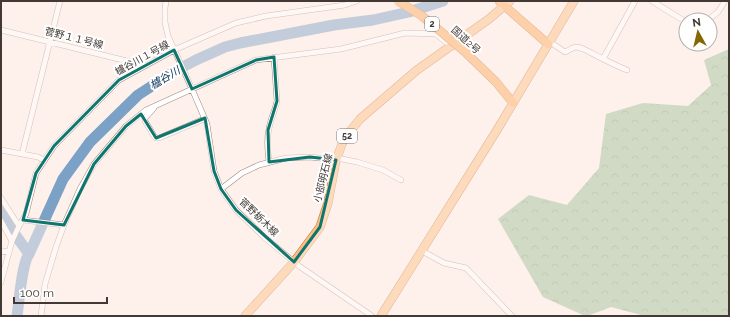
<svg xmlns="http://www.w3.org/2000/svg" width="730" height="317" viewBox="0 0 730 317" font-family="Raleway,'Noto Sans JP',sans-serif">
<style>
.forest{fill:url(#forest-crowns)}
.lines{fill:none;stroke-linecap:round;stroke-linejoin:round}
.river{stroke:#7ca1c7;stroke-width:11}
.minor-casing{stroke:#9e8981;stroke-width:6}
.primary-casing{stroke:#bc7432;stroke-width:9}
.trunk-casing{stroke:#bc7432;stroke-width:9}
.minor{stroke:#fff;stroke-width:5}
.primary{stroke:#febe83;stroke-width:8}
.trunk{stroke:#fea85a;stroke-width:8}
.trunk-bridge-casing{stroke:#bc7432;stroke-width:9;stroke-linecap:butt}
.trunk-bridge{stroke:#fea85a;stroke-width:8}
.marked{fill:none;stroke:#0f766e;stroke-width:3;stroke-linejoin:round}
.labels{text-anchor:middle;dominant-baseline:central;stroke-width:4;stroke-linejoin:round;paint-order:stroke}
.shield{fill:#fff;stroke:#7b7472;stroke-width:1}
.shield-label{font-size:9px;font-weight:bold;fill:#423935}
.street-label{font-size:10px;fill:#423935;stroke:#fff}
.water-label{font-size:11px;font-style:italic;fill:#113b60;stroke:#fff}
</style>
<defs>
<pattern id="forest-crowns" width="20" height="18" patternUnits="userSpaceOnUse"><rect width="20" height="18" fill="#99be96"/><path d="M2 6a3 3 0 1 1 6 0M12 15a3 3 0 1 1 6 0" fill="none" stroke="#7e9b7b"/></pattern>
</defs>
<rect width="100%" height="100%" fill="#fef0eb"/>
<path class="forest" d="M729,49V316H645L611,307L587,316H585L543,297L498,219L529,195L567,205L599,168L606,114L643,103L688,106L711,85L704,60Z"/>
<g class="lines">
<path class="river" d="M1,210L9,226L29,254
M17,316C19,302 22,263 29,254L63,179L90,142L138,95L175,71L196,60L225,47L240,43L334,25L373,20L409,12L443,1"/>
<defs>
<path id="minor" d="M166,1L165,8V22L168,36L192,89L207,124L214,171L221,189L236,210L264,237L299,266L372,316
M652,1L686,22
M708,20L718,12L725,1
M1,30L135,63L141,67
M550,42L565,52C569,51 572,47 577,47C584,48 596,56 603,59C611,63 619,67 627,70
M603,59L635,1
M154,108L145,118V121L154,136L156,138H159L204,119
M1,150L38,157L44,160
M22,154L60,1
M337,158L357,162L383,170L401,180
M269,162C268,151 266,140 269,129C270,120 275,111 277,101L274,57
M221,189L242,173L259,165L286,158L310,157L336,160
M1,198L19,226
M23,220L64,225
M1,221L12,241
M422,251L444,263L466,268L512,316
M1,252L9,251
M1,282L12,241L19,226L26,214L36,173L54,146L119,80L174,50L236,23L266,16L345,5L357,1
M41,316L45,284L56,247L64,225L80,189L94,164L126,126L146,110L256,60L341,49L405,33L436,34L451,46"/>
<path id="primary" d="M245,316L294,262L320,227L328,203L336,160L344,139L360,119L417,70L489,19L510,1
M381,316L497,130L574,1"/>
<path id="trunk" d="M499,1L548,44
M464,51L496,82L513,103"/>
</defs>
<use href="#minor" class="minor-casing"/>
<use href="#primary" class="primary-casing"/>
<use href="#trunk" class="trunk-casing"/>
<use href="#minor" class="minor"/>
<use href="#primary" class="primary"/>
<use href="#trunk" class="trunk"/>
<defs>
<path id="trunk-bridge" d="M398,1L422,16L464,51"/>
</defs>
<use href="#trunk-bridge" class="trunk-bridge-casing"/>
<use href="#trunk-bridge" class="trunk-bridge"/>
</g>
<path d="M0 0H730V317H0ZM174,50L192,89L256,60L274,57L277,101L268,130L269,162L310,157L336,160L320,227L294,262L236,210L221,189L214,171L205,118L156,138L141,114L126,126L94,164L64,225L23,220L36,173L54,146L119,80Z" fill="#fef0eb" fill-opacity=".55" fill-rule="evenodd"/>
<path class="marked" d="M174,50L192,89L256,60L274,57L277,101L268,130L269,162L310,157L336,160L320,227L294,262L236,210L221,189L214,171L205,118L156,138L141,114L126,126L94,164L64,225L23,220L36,173L54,146L119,80Z"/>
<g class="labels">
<g class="shield">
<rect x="425" y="17" width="14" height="14" rx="3"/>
<rect x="337" y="129" width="20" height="14" rx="3"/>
</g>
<g class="shield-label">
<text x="432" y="24">2</text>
<text x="347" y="136">52</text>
</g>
<g class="street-label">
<text transform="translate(74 38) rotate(14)">菅野１１号線</text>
<text transform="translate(466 40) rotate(42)">国道2号</text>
<text transform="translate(142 58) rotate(-29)">櫨谷川１号線</text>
<text transform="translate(323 178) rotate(-76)">小部明石線</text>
<text transform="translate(259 217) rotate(44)">菅野栃木線</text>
</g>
<g class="water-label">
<text transform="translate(165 78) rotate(-31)">櫨谷川</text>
</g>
</g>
<rect width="730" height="317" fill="none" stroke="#423935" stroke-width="4"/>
<g transform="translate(698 32) rotate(352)"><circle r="19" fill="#ffffff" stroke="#b3b0ae"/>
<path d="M0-3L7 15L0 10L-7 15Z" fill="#866803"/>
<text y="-6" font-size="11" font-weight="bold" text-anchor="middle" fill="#423935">N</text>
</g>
<path d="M14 297v6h93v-6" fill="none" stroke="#423935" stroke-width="2"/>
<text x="20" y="297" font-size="12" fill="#423935" stroke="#ffffff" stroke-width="3" paint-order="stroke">100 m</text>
</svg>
